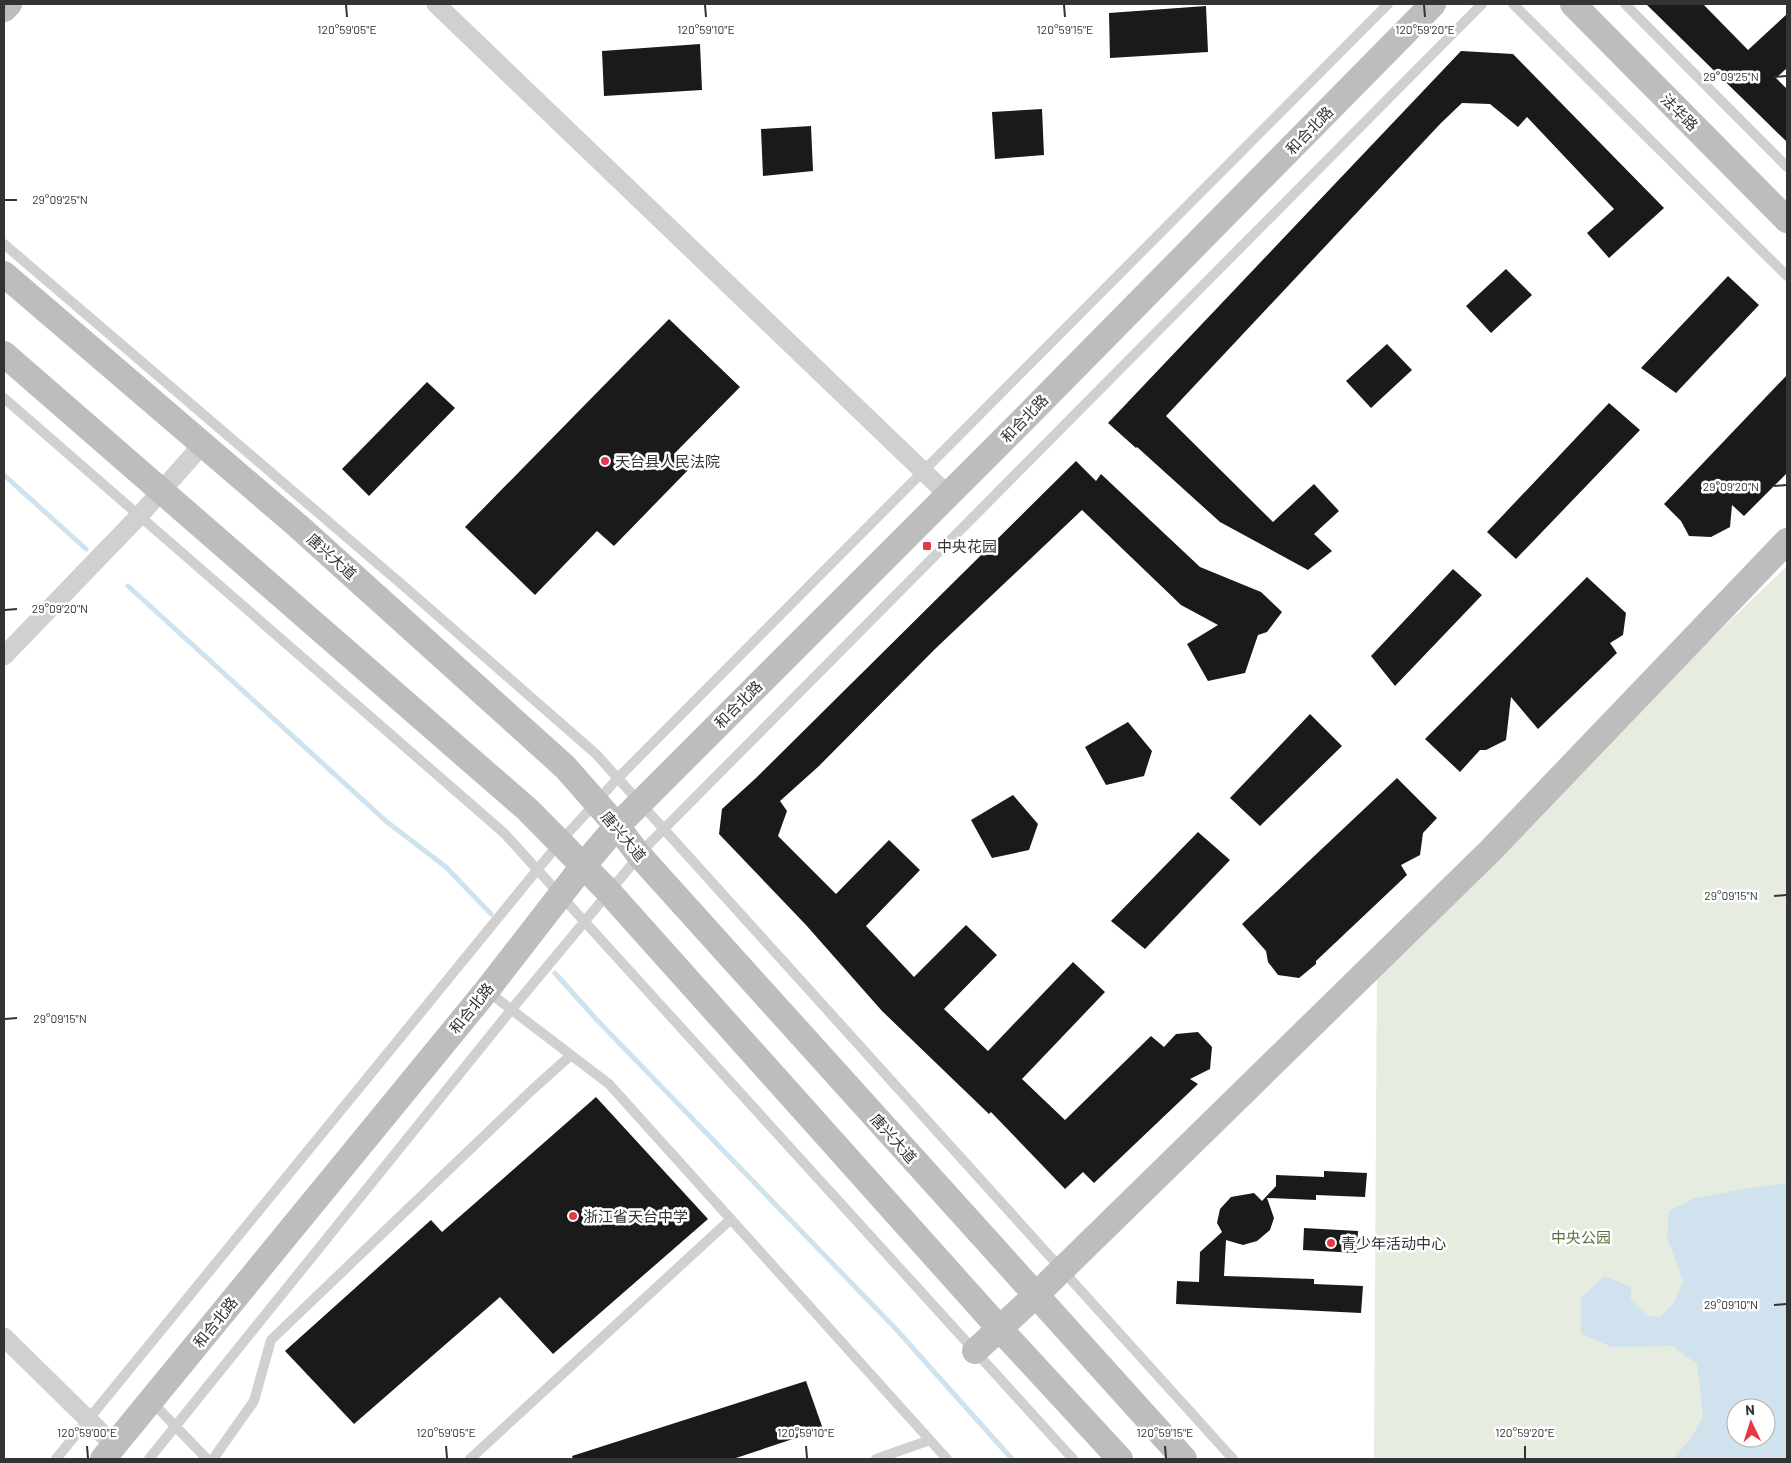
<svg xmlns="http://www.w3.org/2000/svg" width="1791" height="1463" viewBox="0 0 1791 1463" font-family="Barlow,'Noto Sans SC',sans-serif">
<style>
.green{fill:#e6ecdf;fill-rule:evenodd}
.water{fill:#cfe2ee;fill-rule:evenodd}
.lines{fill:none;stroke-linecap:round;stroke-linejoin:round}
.stream{stroke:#cfe2ee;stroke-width:5}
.building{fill:#1a1a1a}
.lane{stroke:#d0d0d0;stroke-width:10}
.street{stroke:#d0d0d0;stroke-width:19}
.secondary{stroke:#bdbdbd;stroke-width:26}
.ticks{fill:none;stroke:#333;stroke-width:2}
.poi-dot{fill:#e63946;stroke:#fff;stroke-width:2}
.labels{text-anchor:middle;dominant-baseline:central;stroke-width:5;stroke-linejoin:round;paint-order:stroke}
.street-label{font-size:15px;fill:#333;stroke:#fff}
.poi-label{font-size:15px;fill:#333;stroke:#fff;text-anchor:start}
.park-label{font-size:15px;fill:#56703f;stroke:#fff}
.ticks-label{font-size:12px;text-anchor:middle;fill:#333;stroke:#fff;stroke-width:5;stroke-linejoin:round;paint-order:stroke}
</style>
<rect width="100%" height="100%" fill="#fff"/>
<path class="green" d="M1787,566V1459H1374L1377,962L1490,851ZM1736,1408H1766V1438H1736Z"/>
<path class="water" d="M1787,1183V1459H1675V1456L1690,1440L1703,1417L1697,1364L1672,1346L1612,1347L1581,1334V1298L1604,1276L1631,1287V1300L1647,1316L1661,1317L1675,1301L1683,1281L1667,1237L1669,1211L1694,1198L1751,1188ZM1736,1408H1766V1438H1736Z"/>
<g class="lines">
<path class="stream" d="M4,475L86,549
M128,586L387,822L446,867L491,914
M555,973L596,1019L895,1328L1012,1459"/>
</g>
<path class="building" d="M1646,4H1703L1748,50L1787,14V68L1776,78L1787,89V142Z
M1206,6L1208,52L1110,58L1109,13Z
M700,44L702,90L604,96L602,51Z
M1461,51L1513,54L1664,208L1609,258L1587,233L1614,209L1527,117L1518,127L1490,104L1462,103L1441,123L1166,416L1273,522L1314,484L1339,511L1314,534L1332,551L1308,570L1220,522L1137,447L1136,448L1108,423Z
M1042,109L1044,155L995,159L992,112Z
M811,126L813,171L763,176L761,129Z
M1506,269L1532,295L1491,333L1466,306Z
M1728,276L1759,305L1676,393L1641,368Z
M669,319L740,387L674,454L689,469L614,546L597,531L535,595L465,527Z
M1387,344L1412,370L1371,408L1346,381Z
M1787,375V473L1744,516L1732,505L1730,527L1711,537L1689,536L1681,521L1664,504Z
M427,382L455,408L369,496L342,469Z
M1609,403L1640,430L1516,559L1487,532Z
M1076,461L1096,481L1101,474L1200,567L1261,592L1282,612L1267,632L1258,635L1245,673L1208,681L1187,644L1218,625L1181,605L1082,510L935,649L819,766L780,801L787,811L778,836L836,894L889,840L920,870L866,926L914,977L966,925L997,955L944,1009L988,1051L1073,962L1105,992L1022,1079L1065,1120L1151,1036L1164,1047L1176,1034L1198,1032L1212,1047L1210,1069L1190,1079L1198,1084L1094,1183L1083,1172L1065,1189L991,1112L989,1114L882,1011L806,925L719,834L722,809L756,778Z
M1453,569L1482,595L1395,686L1371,656Z
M1587,577L1626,613L1623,635L1610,643L1617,653L1538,729L1511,697L1506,740L1486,750H1480L1460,772L1425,739Z
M1310,714L1342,746L1260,826L1230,798Z
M1128,722L1152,751L1144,776L1106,785L1085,747Z
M1397,778L1437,818L1423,833L1420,855L1401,865L1407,875L1316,961V964L1299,978L1278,975L1268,962L1266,951L1242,924Z
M1013,795L1038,824L1029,850L992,858L971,820Z
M1198,832L1230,860L1145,949L1111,921Z
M596,1097L708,1219L553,1354L500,1297L354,1424L285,1351L431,1220L442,1232Z
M1324,1171L1367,1173L1365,1197L1316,1195V1200L1267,1198L1274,1218L1270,1230L1257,1241L1243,1245L1226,1240L1224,1276L1314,1279V1284L1363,1286L1361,1313L1176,1304L1177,1281L1199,1282L1200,1252L1222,1232L1217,1223L1220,1209L1231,1197L1254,1193L1262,1201L1276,1186V1175L1324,1177Z
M1304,1228L1358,1231L1357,1253L1303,1250Z
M806,1381L823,1429L733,1459H573L572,1456Z"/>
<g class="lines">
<path class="lane" d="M1513,4L1787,276
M1625,4L1787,167
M4,244L406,588L596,754L1233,1459
M4,398L504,833L1073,1459
M487,991L609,1084L947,1459
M151,1401L207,1459
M56,1459L560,842L618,778L1388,4
M149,1459L511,1010L649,844L1482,4
M213,1459L254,1401L271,1340L532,1090L571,1055
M470,1459L731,1219
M876,1459L930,1440"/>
<path class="street" d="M436,4L948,495
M4,656L139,516L203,444
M4,1337L114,1445"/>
<path class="secondary" d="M1573,4L1787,220
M4,9L9,4
M4,274L298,526L565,767L617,826L639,855L1184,1459
M4,354L528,810L608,891L1000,1329L1120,1459
M975,1351L1036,1295L1490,851L1787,541
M103,1459L487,990L583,866L617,826L1021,422L1433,4"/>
</g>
<path class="ticks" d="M346,5L347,17M705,5L706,17M1064,5L1065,17M1424,5L1425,17M1774,77L1786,76M5,200H17M1774,486L1786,485M5,610L17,609M1774,896L1786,895M5,1019L17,1018M1774,1305L1786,1304M87,1446L88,1458M446,1446L447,1458M806,1446L807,1458M1165,1446L1166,1458M1525,1446V1458"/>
<g class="poi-dot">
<circle cx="605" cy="461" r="5"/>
<rect x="922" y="541" width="10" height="10" rx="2.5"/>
<circle cx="573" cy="1216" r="5"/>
<circle cx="1331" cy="1243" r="5"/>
</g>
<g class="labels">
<g class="street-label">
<text transform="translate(1680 112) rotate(45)">法华路</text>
<text transform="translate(1309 130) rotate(-46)">和合北路</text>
<text transform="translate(1024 418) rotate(-46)">和合北路</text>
<text transform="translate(332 556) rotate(42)">唐兴大道</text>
<text transform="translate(738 704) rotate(-45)">和合北路</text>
<text transform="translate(624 836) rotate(50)">唐兴大道</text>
<text transform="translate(471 1008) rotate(-51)">和合北路</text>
<text transform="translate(894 1138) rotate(48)">唐兴大道</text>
<text transform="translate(215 1322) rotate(-51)">和合北路</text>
</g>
<g class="poi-label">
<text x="615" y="461">天台县人民法院</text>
<text x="937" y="546">中央花园</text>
<text x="583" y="1216">浙江省天台中学</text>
<text x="1341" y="1243">青少年活动中心</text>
</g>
<g class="park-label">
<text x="1581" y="1237">中央公园</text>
</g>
</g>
<g class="ticks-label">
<text x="347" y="34">120°59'05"E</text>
<text x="706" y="34">120°59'10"E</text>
<text x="1065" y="34">120°59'15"E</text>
<text x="1425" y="34">120°59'20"E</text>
<text x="1731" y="81">29°09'25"N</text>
<text x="60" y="204">29°09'25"N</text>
<text x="1731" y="491">29°09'20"N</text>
<text x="60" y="613">29°09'20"N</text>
<text x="1731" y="900">29°09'15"N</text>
<text x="60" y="1023">29°09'15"N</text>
<text x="1731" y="1309">29°09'10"N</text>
<text x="87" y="1437">120°59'00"E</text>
<text x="446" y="1437">120°59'05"E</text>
<text x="806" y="1437">120°59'10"E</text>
<text x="1165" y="1437">120°59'15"E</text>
<text x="1525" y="1437">120°59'20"E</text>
</g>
<rect width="1791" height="1463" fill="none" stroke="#333333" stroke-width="10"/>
<g transform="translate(1751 1423) rotate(356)"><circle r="24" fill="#ffffff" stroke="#adadad"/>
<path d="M0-4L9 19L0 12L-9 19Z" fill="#e63946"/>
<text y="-8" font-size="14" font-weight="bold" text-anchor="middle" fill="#333333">N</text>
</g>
</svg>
